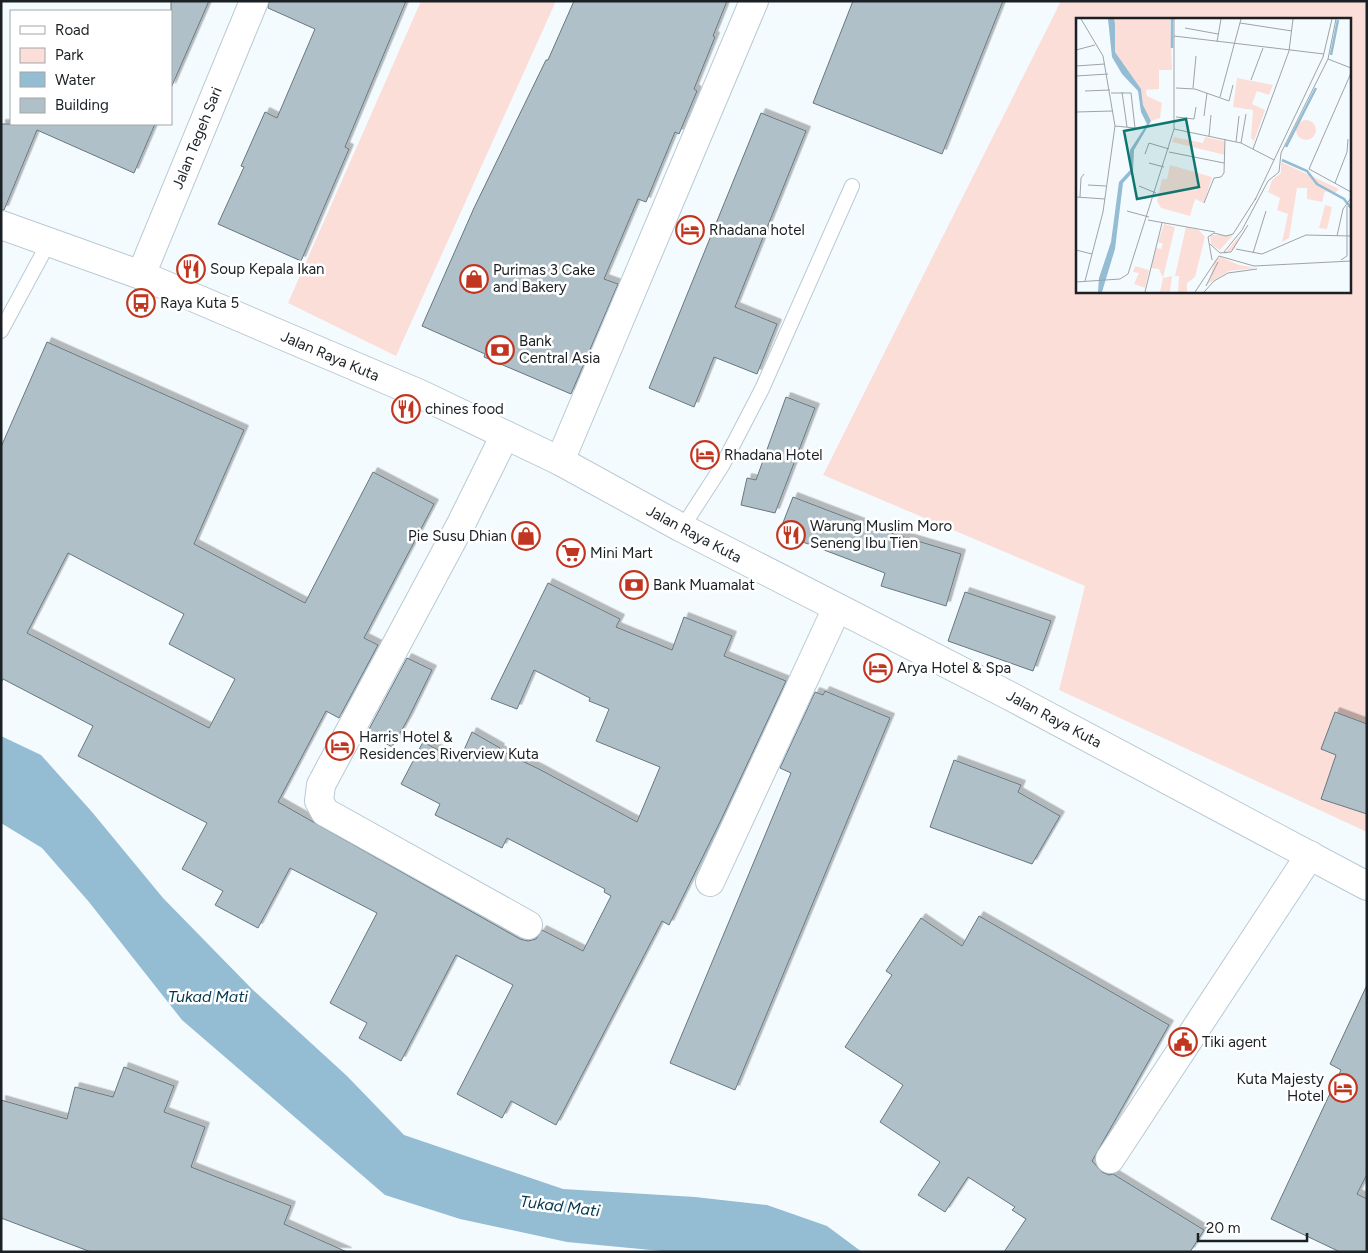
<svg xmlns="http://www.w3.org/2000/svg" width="1368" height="1253" viewBox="0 0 1368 1253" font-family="Figtree,sans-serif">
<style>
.green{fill:#fcded8;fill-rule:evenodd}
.water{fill:#94bcd3}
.building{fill:#b0c0c9;stroke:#68777f;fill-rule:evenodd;filter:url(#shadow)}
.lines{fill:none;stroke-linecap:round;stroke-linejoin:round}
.lane-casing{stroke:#b9c9d3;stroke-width:16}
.street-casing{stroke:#b9c9d3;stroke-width:30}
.secondary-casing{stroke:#b9c9d3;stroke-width:30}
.lane{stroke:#fff;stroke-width:14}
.street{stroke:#fff;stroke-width:28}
.secondary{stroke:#fff;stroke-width:28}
.labels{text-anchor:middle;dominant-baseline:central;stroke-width:5;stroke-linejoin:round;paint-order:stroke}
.street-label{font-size:15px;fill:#1a2024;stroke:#fff}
.poi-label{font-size:15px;fill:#1a2024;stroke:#fff;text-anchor:start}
.water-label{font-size:16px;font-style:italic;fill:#00364e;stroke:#fff}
.inset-river{fill:none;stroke:#94bcd3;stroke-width:2.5}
.inset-road{fill:none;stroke:#9da3a7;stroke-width:1}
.view{fill:#0f766e;fill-opacity:0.15;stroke:#0f766e;stroke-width:2.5}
.inset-edge{fill:none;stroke:#1a2024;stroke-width:2.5}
</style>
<defs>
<filter id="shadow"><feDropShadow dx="4.5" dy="-4.5" stdDeviation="0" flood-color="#0004"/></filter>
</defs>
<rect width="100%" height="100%" fill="#f4fbff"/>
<path class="green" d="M421,1H556L396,356L288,303Z
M1061,1H1367V832L1059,690L1085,586L823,475ZM1077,19H1349V291H1077Z"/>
<path class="water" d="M1,736L41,755L92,812L163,898L252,989L347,1076L404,1135L563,1189L695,1197L767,1205L827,1226L862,1252H672L567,1242L460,1219L385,1195L182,1020L89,902L42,848L1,823Z"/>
<path class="building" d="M171,1H209L171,88Z
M269,1H406L345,147L349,149L301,261L218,224L244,167L241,166L265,112L277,118L315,29L268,8Z
M574,1H727L713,36L715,37L694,89L697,91L679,134L675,132L646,202L638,199L604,279L618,284L571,394L484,357L485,354L422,326L474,208L546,60H548Z
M853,1H1003L942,154L813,103Z
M761,113L806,131L735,307L777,324L757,374L714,357L694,407L649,388Z
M1,124H155L134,173L37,130L4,210H1Z
M47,342L244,430L194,544L305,603L373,472L434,504L364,638L378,645L339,718L326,711L278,802L520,939L528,941L536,939L542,930L583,951L611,896L604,892L605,889L507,838L502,848L435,815L440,804L401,784L423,742L459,761L472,732L500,748L499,750L539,769L637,822L660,767L596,741L609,709L589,701L590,698L534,670L517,709L491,699L548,583L620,619L616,627L672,650L684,617L732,636L724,656L786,681L722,818L669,925L662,921L556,1125L511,1101L502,1118L457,1094L513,985L456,955L401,1061L359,1038L367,1023L330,1003L377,913L290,868L258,928L215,905L223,891L182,869L207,823L78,756L93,726L3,679L1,683V447ZM68,553L184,614L169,644L235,679L209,728L27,633Z
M786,397L815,408L775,513L741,505L747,478L756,480Z
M793,497L874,528L961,554L946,606L881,586L885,573L779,533Z
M965,592L1051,621L1033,671L948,641Z
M407,658L432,670L408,719L392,747L367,733Z
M825,691L890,718L735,1090L670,1063L791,773L780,768L815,692L823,695Z
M1335,712L1367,724V814L1321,799L1336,755L1321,749Z
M954,760L1021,785L1018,792L1060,816L1032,864L930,827Z
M979,916L1169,1025L1092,1161L1102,1172L1109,1175L1113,1174L1204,1230L1190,1252H1004L1026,1219L1012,1210L1015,1207L968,1177L945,1212L918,1195L940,1162L880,1122L903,1085L845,1047L892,975L886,971L921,918L962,946Z
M1367,985V1174L1357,1194L1367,1199V1252H1340L1271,1219L1341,1070L1330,1064Z
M124,1067L174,1086L164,1112L205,1127L191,1167L291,1206L284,1224L347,1252H91L1,1218V1100L67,1119L75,1087L113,1097Z"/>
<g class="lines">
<defs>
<path id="lane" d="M1,331L49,242
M682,528L722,466L762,389L852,186"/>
<path id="street" d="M141,275L254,1
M505,435L462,522L321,785L319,801L325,812L528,925
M560,461L754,1
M710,882L837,608
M1110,1159L1310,855"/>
<path id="secondary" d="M1,225L141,275L420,394L560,461L682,528L1010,696L1367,886"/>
</defs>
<use href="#lane" class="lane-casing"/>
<use href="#street" class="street-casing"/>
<use href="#secondary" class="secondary-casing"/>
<use href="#lane" class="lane"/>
<use href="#street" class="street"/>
<use href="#secondary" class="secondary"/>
</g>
<defs>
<symbol id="hotel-ring" viewBox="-11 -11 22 22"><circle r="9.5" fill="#fff" stroke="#c13620" stroke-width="1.5"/><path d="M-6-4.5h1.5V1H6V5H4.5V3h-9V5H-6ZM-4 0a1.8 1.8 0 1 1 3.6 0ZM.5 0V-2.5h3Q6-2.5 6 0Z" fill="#c13620"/></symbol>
<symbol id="restaurant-ring" viewBox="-11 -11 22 22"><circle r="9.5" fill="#fff" stroke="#c13620" stroke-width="1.5"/><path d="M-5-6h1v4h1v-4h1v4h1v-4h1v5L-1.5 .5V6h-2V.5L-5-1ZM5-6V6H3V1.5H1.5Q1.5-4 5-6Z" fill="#c13620"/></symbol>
<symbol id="shop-ring" viewBox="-11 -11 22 22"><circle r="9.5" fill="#fff" stroke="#c13620" stroke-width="1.5"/><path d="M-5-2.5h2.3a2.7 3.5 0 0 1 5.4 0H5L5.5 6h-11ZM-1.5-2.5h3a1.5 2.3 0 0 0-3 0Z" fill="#c13620"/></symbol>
<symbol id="bus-ring" viewBox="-11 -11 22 22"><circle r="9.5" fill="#fff" stroke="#c13620" stroke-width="1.5"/><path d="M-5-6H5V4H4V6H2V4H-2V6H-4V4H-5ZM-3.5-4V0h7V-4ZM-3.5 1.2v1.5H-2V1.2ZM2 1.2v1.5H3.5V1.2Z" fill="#c13620"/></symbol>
<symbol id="bank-ring" viewBox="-11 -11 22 22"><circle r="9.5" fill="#fff" stroke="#c13620" stroke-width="1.5"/><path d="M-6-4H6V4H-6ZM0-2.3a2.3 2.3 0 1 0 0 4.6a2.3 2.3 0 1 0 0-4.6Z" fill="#c13620"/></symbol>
<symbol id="supermarket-ring" viewBox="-11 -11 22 22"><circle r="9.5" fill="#fff" stroke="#c13620" stroke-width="1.5"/><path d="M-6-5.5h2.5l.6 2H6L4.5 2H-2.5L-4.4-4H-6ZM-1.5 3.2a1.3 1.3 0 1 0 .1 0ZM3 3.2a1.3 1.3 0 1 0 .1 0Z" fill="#c13620"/></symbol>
<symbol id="civic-ring" viewBox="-11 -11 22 22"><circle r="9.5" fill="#fff" stroke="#c13620" stroke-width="1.5"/><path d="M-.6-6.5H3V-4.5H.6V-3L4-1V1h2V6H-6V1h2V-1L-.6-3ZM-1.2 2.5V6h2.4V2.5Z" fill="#c13620"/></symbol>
</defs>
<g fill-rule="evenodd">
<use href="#hotel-ring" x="674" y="214" width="32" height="32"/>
<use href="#restaurant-ring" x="175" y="253" width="32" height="32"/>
<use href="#shop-ring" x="458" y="263" width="32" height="32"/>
<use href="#bus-ring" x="125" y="287" width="32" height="32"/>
<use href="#bank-ring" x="484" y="334" width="32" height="32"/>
<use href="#restaurant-ring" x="390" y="393" width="32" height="32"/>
<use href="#hotel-ring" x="689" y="439" width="32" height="32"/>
<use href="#restaurant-ring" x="775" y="519" width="32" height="32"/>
<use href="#shop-ring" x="510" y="520" width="32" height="32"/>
<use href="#supermarket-ring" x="555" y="537" width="32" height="32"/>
<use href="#bank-ring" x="618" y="569" width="32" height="32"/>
<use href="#hotel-ring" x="862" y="652" width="32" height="32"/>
<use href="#hotel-ring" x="324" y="730" width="32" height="32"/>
<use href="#civic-ring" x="1167" y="1026" width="32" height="32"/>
<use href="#hotel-ring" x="1327" y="1072" width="32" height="32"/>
</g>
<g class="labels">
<g class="street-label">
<text transform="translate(197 138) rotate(-68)">Jalan Tegeh Sari</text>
<text transform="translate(330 356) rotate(23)">Jalan Raya Kuta</text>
<text transform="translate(694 534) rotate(28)">Jalan Raya Kuta</text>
<text transform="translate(1054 719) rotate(28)">Jalan Raya Kuta</text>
</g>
<g class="poi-label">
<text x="709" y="230">Rhadana hotel</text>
<text x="210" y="269">Soup Kepala Ikan</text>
<text x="493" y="270">Purimas 3 Cake<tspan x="493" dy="17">and Bakery</tspan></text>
<text x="160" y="303">Raya Kuta 5</text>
<text x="519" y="341">Bank<tspan x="519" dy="17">Central Asia</tspan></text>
<text x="425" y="409">chines food</text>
<text x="724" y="455">Rhadana Hotel</text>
<text x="810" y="526">Warung Muslim Moro<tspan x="810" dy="17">Seneng Ibu Tien</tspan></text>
<text x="507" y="536" text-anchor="end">Pie Susu Dhian</text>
<text x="590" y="553">Mini Mart</text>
<text x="653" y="585">Bank Muamalat</text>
<text x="897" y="668">Arya Hotel &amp; Spa</text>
<text x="359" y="737">Harris Hotel &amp;<tspan x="359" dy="17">Residences Riverview Kuta</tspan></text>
<text x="1202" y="1042">Tiki agent</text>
<text x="1324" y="1079" text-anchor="end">Kuta Majesty<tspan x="1324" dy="17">Hotel</tspan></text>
</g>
<g class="water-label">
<text x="208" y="996">Tukad Mati</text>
<text transform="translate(560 1206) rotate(7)">Tukad Mati</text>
</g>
</g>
<g transform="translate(1076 18)">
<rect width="275" height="275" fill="#f4fbff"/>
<path d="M38,1H94L96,52H83V71L70,72L71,78L86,85L84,100L75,103L67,87L65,71L39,34ZM161,60L197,67L193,77L181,73L176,86L189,92L178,123L175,120L177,92L157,89ZM220 112a10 10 0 1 1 20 0a10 10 0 1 1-20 0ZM98,119L127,125L129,119L148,123L149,137L96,124ZM205,144L263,171L258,176L249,173L246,184L231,181V170H221L213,220L206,224L212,196L201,192L204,180L192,174L196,162L205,155ZM94,147L136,159L128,185L119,181L114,198L85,190L81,183L86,161H91ZM249,187L256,189L251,211L243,210ZM88,206L99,209L87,260L96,258L94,274H84L87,260L83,251L75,250L80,230L85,231L87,226L82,224ZM110,209L123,212L129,219L119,259L111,265V274H102L103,258H99ZM134,217H157L144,232L149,235L164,217L159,230L149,236L135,226ZM145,239L163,247L179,250L153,253L132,266L139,242ZM59,248L73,252L69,270L58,266L63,255L57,254Z" fill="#fcded8"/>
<path d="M32,1H38L39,6V34L65,71L67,87L75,103L58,132L57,154L47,165L39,231L26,274H22L23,260L35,224L43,164L54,152V132L71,106L65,94L62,73L46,56L36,39Z" fill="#94bcd3"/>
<path class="inset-river" d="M96,1V30M255,37L262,2M210,129L240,70M206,142L231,153L241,166L268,181L275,190"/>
<path class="inset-road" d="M5,1L27,38L39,108L27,194L9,263M164,5L216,13M109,10L142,16M98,18L248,36M141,24L145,1M0,32L19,27M252,41L275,50M0,48L29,46M275,55L233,151L275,174M0,58L32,56M175,62L187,30M100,70L119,71L153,83L157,67M117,70L120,38M9,73L34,72M46,74L51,109M35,75H55L59,110L39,108M144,79L165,1M0,94L37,93M128,98L131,75M100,99L118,101L120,89M98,111L165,125L198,142M133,118L135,97M160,124L163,98M165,125L170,96M177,131L213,33L217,1M93,134L148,145M69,136L73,125L93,131M73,145L88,149M259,165L271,134L272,121M12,167L30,168M63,168L80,175M0,179L29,181M4,179L5,160L8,156M179,182L247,39L256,1M128,185L138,160L145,159L148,155L149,121M51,193L73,199M72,202L139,214M261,218L267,191L275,180M134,226L144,235L155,234L172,207M160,231L186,236L230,217L275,218M0,232L16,236M148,234L166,212L192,163L203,154L205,135L252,41L260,1M177,235L190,193M136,242L132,219L138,215L150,218L157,216L180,180M265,242L271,238V188M0,264L44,261L52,256L98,111V1M130,268L142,244M69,274L86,205M119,274L143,238L178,248L275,243M128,274L138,263L152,255L181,251"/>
<path class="view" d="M110,101L123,169L61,181L48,113Z"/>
<rect width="275" height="275" class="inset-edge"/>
</g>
<rect width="1368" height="1253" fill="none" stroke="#1a2024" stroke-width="5"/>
<rect x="10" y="10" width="162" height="115" fill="#ffffff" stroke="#a3a6a7"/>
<rect x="20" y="26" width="25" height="8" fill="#ffffff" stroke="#a3a6a7"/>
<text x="55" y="35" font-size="15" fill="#1a2024">Road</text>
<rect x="20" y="48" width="25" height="15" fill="#fcded8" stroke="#a3a6a7"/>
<text x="55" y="60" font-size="15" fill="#1a2024">Park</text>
<rect x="20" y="72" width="25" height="15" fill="#94bcd3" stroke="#a3a6a7"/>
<text x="55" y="85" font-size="15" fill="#1a2024">Water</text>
<rect x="20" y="98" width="25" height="15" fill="#b0c0c9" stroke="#a3a6a7"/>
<text x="55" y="110" font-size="15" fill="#1a2024">Building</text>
<path d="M1198 1233v8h109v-8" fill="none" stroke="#1a2024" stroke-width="2.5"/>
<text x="1206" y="1233" font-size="15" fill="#1a2024" stroke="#ffffff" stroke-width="4" paint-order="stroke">20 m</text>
</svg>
